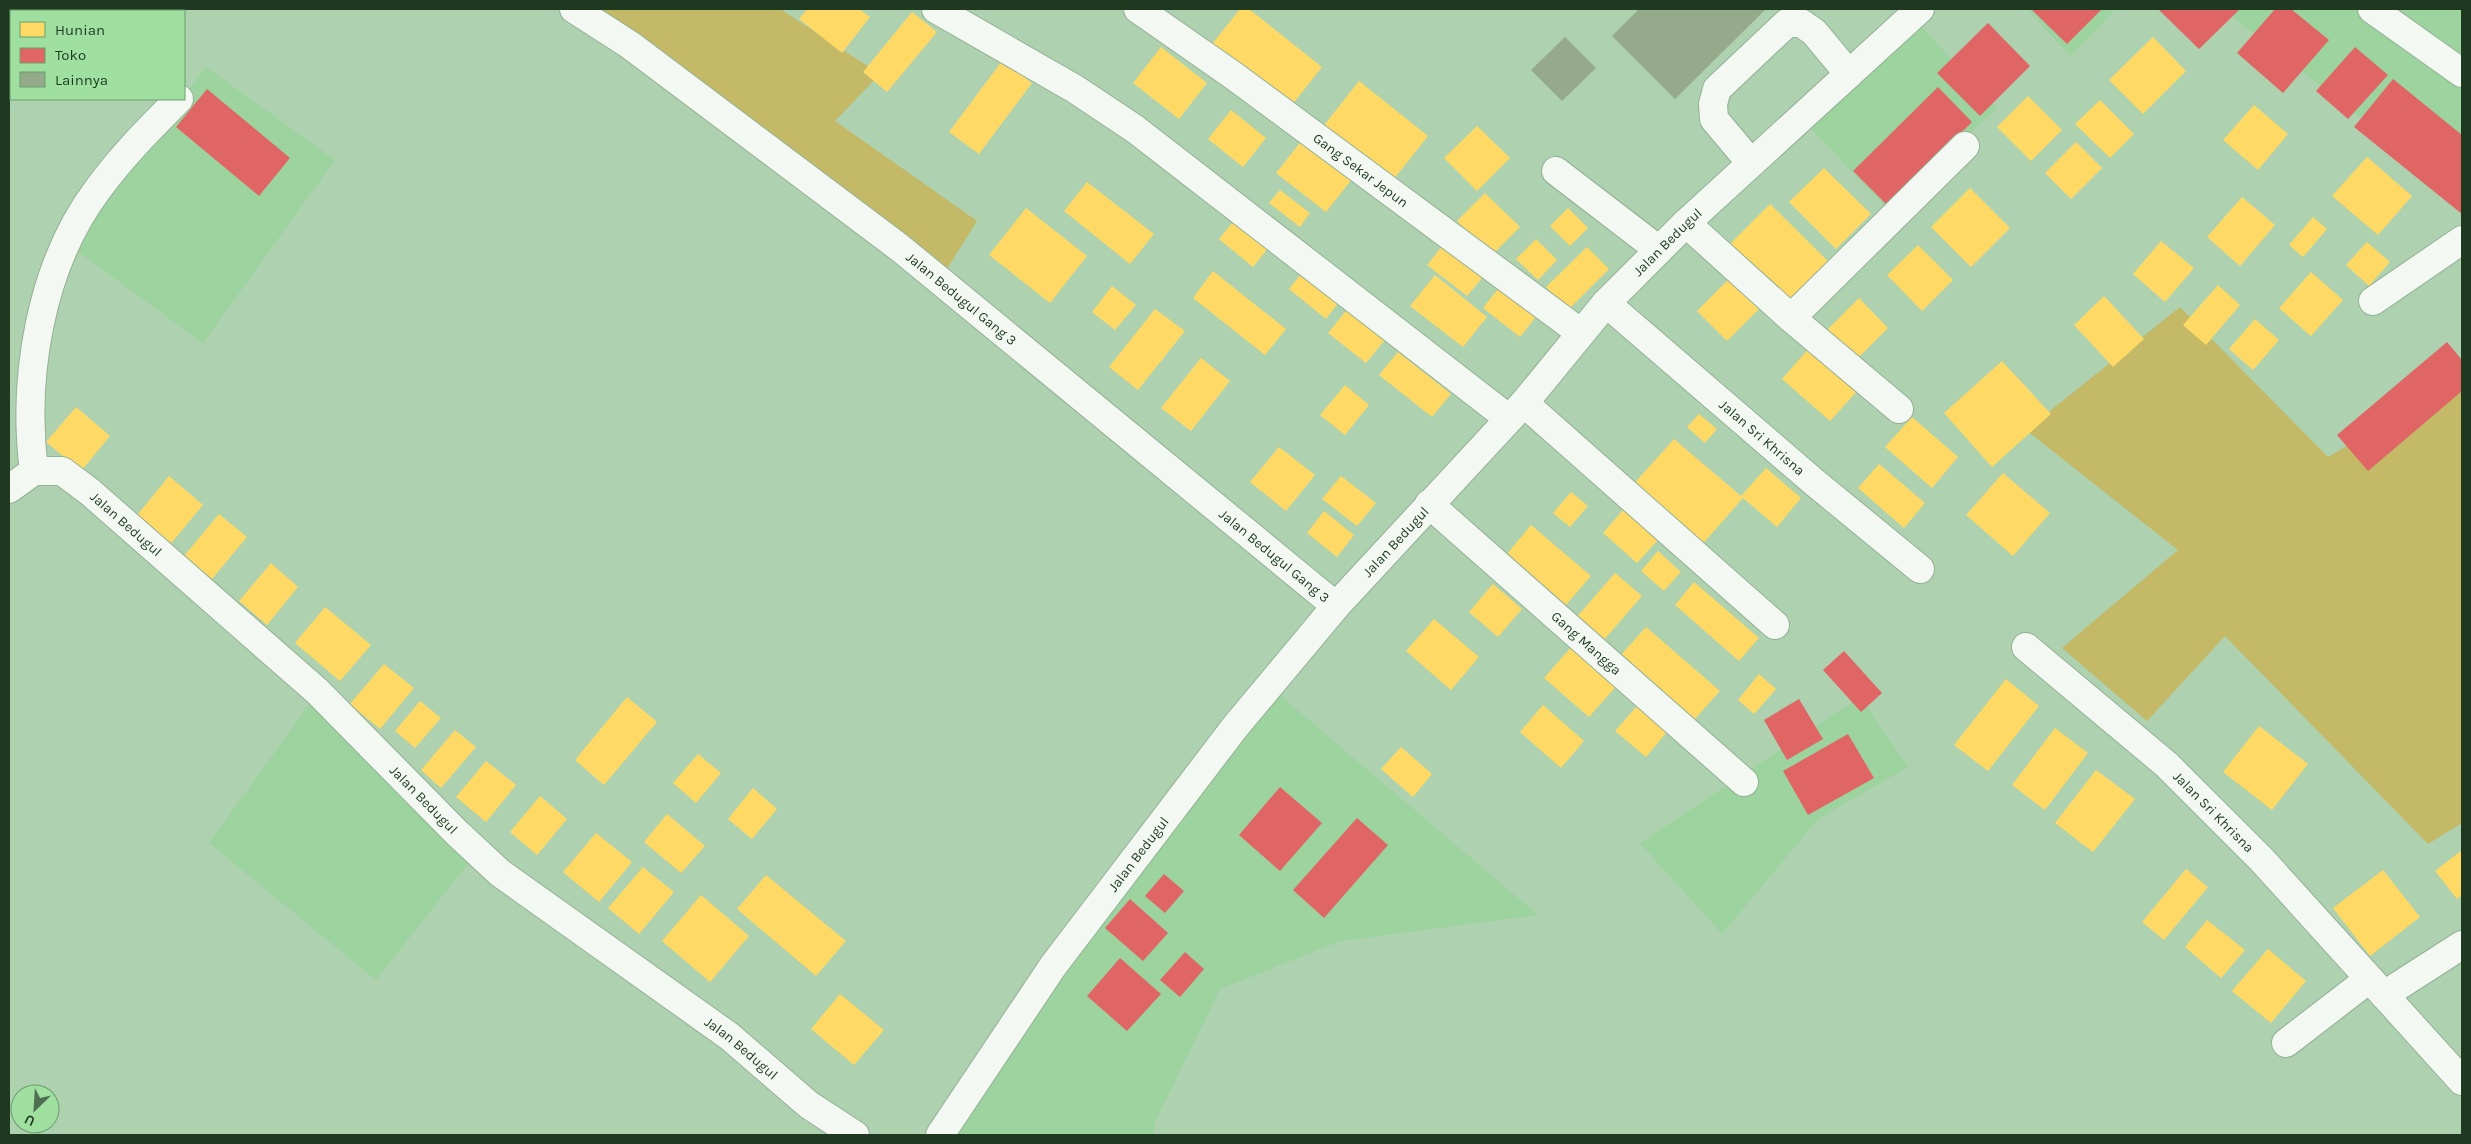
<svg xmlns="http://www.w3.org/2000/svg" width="2471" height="1144" viewBox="0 0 2471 1144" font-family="Karla,sans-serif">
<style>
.built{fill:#9cd39e}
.green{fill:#c3b966}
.homes{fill:#ffd966}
.shops{fill:#e06666}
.building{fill:#95aa8b}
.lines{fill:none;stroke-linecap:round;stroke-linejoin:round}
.minor-casing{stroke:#94b095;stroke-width:30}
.major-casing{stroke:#94b095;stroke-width:30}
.minor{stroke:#f3f8f3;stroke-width:28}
.major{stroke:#f3f8f3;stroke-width:28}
.labels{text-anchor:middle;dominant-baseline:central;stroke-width:5;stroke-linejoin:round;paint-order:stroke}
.street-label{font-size:14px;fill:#1e3920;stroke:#9fe0a1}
</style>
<rect width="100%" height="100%" fill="#aed1af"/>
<path class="built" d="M2028,9H2116L2070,56Z
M2223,9H2462V198Z
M1913,18L1997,108L1888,209L1801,118Z
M206,67L335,160L203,343L66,243Z
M1270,687L1538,915L1340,941L1220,989L1154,1124V1135H941Z
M319,691L482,846L376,980L209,843Z
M1860,697L1908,767L1818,819L1722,934L1640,843Z"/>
<path class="green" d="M595,9H780L880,74L835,121L977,221L943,275Z
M2180,307L2328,457L2462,379V823L2428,844L2225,636L2147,721L2062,648L2178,550L2026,430Z"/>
<path class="homes" d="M807,9H859L870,17L842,53L799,19Z
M1240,9H1249L1322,67L1288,110L1209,48Z
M912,12L937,32L887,92L863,72Z
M2153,37L2186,71L2143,114L2109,80Z
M1161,47L1207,83L1179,119L1133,83Z
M1002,61L1032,83L979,154L949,132Z
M1359,81L1428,136L1390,184L1321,129Z
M2028,96L2062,130L2031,161L1997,127Z
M2100,100L2134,134L2110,158L2075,124Z
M2254,105L2288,134L2258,170L2223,140Z
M1231,110L1266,138L1243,167L1208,139Z
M1477,126L1510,158L1477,191L1444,158Z
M1303,139L1353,178L1326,212L1276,173Z
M2076,142L2102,168L2071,199L2045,173Z
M2367,157L2412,196L2378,235L2332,196Z
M1824,168L1871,214L1836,249L1789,202Z
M1087,182L1154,234L1130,264L1064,211Z
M1970,188L2010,228L1971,267L1931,227Z
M1280,190L1310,213L1300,227L1269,203Z
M1485,193L1520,227L1492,255L1457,221Z
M2242,197L2275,225L2240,266L2207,237Z
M1770,204L1830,263L1784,308L1725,249Z
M1026,208L1087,256L1050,303L989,255Z
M1568,208L1588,228L1570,246L1550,226Z
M1238,216L1272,243L1253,267L1219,239Z
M2313,217L2327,229L2303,257L2289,245Z
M1448,239L1488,271L1467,296L1427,265Z
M1536,239L1557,260L1538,280L1516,259Z
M2161,241L2194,268L2165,302L2133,274Z
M2367,242L2390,262L2369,286L2346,265Z
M1918,245L1953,280L1922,311L1887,275Z
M1587,247L1609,269L1569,309L1546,287Z
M1305,269L1342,298L1326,319L1289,289Z
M1213,271L1286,329L1265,355L1193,298Z
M2311,272L2343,300L2311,336L2279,308Z
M1435,275L1487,317L1463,347L1410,306Z
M1729,279L1759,309L1727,341L1697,311Z
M1505,280L1542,309L1520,337L1483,308Z
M2218,285L2240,305L2206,345L2183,325Z
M1112,286L1136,305L1115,330L1092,312Z
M2104,296L2144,339L2113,367L2074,325Z
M1859,298L1888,328L1854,362L1825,332Z
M1350,306L1388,336L1366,363L1328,333Z
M1155,309L1185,331L1138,390L1109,367Z
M2255,319L2279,340L2253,370L2229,349Z
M1810,347L1859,389L1830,421L1782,379Z
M1398,352L1451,394L1432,417L1379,375Z
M1201,358L1230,381L1191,431L1161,408Z
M2002,361L2051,414L1992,467L1944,413Z
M1345,385L1369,405L1345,435L1320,415Z
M76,407L110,436L81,471L46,442Z
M1699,414L1717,429L1705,443L1687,427Z
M1912,417L1958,457L1932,488L1885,447Z
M1674,439L1741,496L1766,468L1801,498L1777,527L1743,498L1700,547L1630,488Z
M1279,447L1315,475L1286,511L1250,482Z
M1879,464L1925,503L1904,528L1858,488Z
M2003,473L2050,513L2013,556L1966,515Z
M169,476L203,505L168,547L134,519Z
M1341,476L1376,503L1357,526L1322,499Z
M1571,492L1588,506L1570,527L1553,513Z
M1623,510L1658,540L1637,563L1603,533Z
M1324,511L1354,535L1337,557L1307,533Z
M219,514L247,537L207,585L179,562Z
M1531,525L1591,576L1566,605L1507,554Z
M1658,551L1681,572L1664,591L1641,571Z
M271,563L298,587L267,625L239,601Z
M1615,573L1642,596L1603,641L1576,618Z
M1694,582L1759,638L1739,661L1675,605Z
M1493,584L1522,609L1498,637L1469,612Z
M325,607L371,645L340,681L295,643Z
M1434,619L1479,657L1451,690L1406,651Z
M1646,627L1720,691L1694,720L1620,656Z
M1574,644L1619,683L1589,717L1544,678Z
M384,664L414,688L380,729L350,704Z
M1759,674L1776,689L1754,714L1738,700Z
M2006,679L2039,706L1988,771L1954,745Z
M627,697L657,722L604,785L575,760Z
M420,701L441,718L415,748L395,731Z
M1543,705L1584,741L1561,768L1520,732Z
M1637,706L1667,732L1646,757L1615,731Z
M2259,726L2308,764L2272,810L2223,772Z
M2055,728L2088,753L2045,810L2012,785Z
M455,730L476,747L441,788L421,770Z
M1401,747L1432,774L1413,797L1381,769Z
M698,754L721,773L696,803L673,783Z
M486,761L516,785L486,822L456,797Z
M2096,770L2135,799L2093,852L2055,823Z
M753,788L777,809L752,839L728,819Z
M540,796L567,819L537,855L510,832Z
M667,814L705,846L681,873L644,842Z
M596,833L632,862L599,902L563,872Z
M2462,850V895L2457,899L2435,871Z
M643,867L674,892L639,934L608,908Z
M2186,869L2208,887L2164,940L2142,922Z
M2383,870L2420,917L2370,956L2333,908Z
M766,875L846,941L816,976L737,909Z
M701,895L749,936L710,982L662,941Z
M2207,920L2245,950L2221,978L2185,947Z
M2268,949L2306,981L2271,1023L2232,991Z
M840,994L884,1030L854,1065L811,1029Z"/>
<path class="shops" d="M2031,9H2102L2067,44Z
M2158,9H2240L2199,49Z
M2275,9H2291L2329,40L2283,93L2237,53Z
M1988,23L2030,66L1980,116L1937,73Z
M2355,47L2388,75L2348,119L2316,91Z
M2393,79L2462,135V214L2354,127Z
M1938,87L1972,122L1888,206L1853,171Z
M207,89L290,158L259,196L176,127Z
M2447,342L2462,360V391L2368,471L2337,435Z
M1844,651L1882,693L1861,712L1823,670Z
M1799,699L1823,739L1787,760L1764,720Z
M1848,734L1874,778L1808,815L1783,771Z
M1280,787L1322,823L1280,871L1239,835Z
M1357,818L1388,845L1324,918L1293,890Z
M1164,874L1184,891L1165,913L1145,896Z
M1130,899L1168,933L1143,961L1105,928Z
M1185,952L1204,969L1180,997L1160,980Z
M1120,958L1161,994L1127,1031L1087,996Z"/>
<path class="building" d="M1639,9H1766L1675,99L1612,36Z
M1565,37L1596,68L1562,101L1531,70Z"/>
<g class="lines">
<defs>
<g id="minor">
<path id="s1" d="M574,9L630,45L900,248L1336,606"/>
<path d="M936,9L1075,89L1135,129L1508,418"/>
<path id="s2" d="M1138,9L1234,76L1581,333"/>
<path d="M1751,163L1714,119L1713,104L1717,89L1787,23H1801L1814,32L1849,74"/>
<path d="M1556,171L1659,250"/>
<path d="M1686,223L1791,318L1899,409"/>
<path d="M2373,301L2462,240"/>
<path id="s3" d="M1606,303L1814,482L1920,569"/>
<path d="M1791,318L1965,146"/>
<path d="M1524,403L1775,625"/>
<path d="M34,471C22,378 40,266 98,189C122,156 151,127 179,99"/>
<path id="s4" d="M9,489L34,471H62L90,492L317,691L456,832L500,873L729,1036L809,1105L855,1135"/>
<path id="s5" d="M1429,504L1744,782"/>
<path id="s6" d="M2026,647L2167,765L2262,860L2462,1081"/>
<path d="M2384,995L2462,945"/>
<path d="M2286,1043L2369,979"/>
<path id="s7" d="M940,1135L1053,966L1235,727L1336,606L1524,403L1606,303L1686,223L1920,9"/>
</g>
<path id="major" d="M2372,9L2462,73"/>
</defs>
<use href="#minor" class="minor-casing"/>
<use href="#major" class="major-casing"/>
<use href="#minor" class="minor"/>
<use href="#major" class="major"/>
</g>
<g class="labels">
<g class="street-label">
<text stroke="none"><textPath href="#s2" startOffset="275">Gang Sekar Jepun</textPath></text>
<text stroke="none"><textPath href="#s7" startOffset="1154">Jalan Bedugul</textPath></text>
<text stroke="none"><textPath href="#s1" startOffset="484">Jalan Bedugul Gang 3</textPath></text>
<text stroke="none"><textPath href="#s3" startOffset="206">Jalan Sri Khrisna</textPath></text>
<text stroke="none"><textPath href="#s4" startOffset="142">Jalan Bedugul</textPath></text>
<text stroke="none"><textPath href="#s7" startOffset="749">Jalan Bedugul</textPath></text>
<text stroke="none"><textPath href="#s1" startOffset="889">Jalan Bedugul Gang 3</textPath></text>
<text stroke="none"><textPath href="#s5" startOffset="210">Gang Mangga</textPath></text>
<text stroke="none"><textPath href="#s4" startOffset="548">Jalan Bedugul</textPath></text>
<text stroke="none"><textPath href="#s6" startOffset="250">Jalan Sri Khrisna</textPath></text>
<text stroke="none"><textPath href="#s7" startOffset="344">Jalan Bedugul</textPath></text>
<text stroke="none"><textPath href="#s4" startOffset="952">Jalan Bedugul</textPath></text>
</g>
</g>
<rect width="2471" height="1144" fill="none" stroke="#1e3920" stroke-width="20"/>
<rect x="10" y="10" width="175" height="90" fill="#9fe0a1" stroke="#6b9d6d"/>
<rect x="20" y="22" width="25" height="15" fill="#ffd966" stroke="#6b9d6d"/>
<text x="55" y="35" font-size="15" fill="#1e3920">Hunian</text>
<rect x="20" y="48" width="25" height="15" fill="#e06666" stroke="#6b9d6d"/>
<text x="55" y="60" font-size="15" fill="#1e3920">Toko</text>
<rect x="20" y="72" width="25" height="15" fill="#95aa8b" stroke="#6b9d6d"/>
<text x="55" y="85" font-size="15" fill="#1e3920">Lainnya</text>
<g transform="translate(35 1109) rotate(205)"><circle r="24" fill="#9fe0a1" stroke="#6b9d6d"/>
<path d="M0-4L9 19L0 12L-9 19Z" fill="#506e52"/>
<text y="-8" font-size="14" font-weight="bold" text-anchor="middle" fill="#1e3920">U</text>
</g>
</svg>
